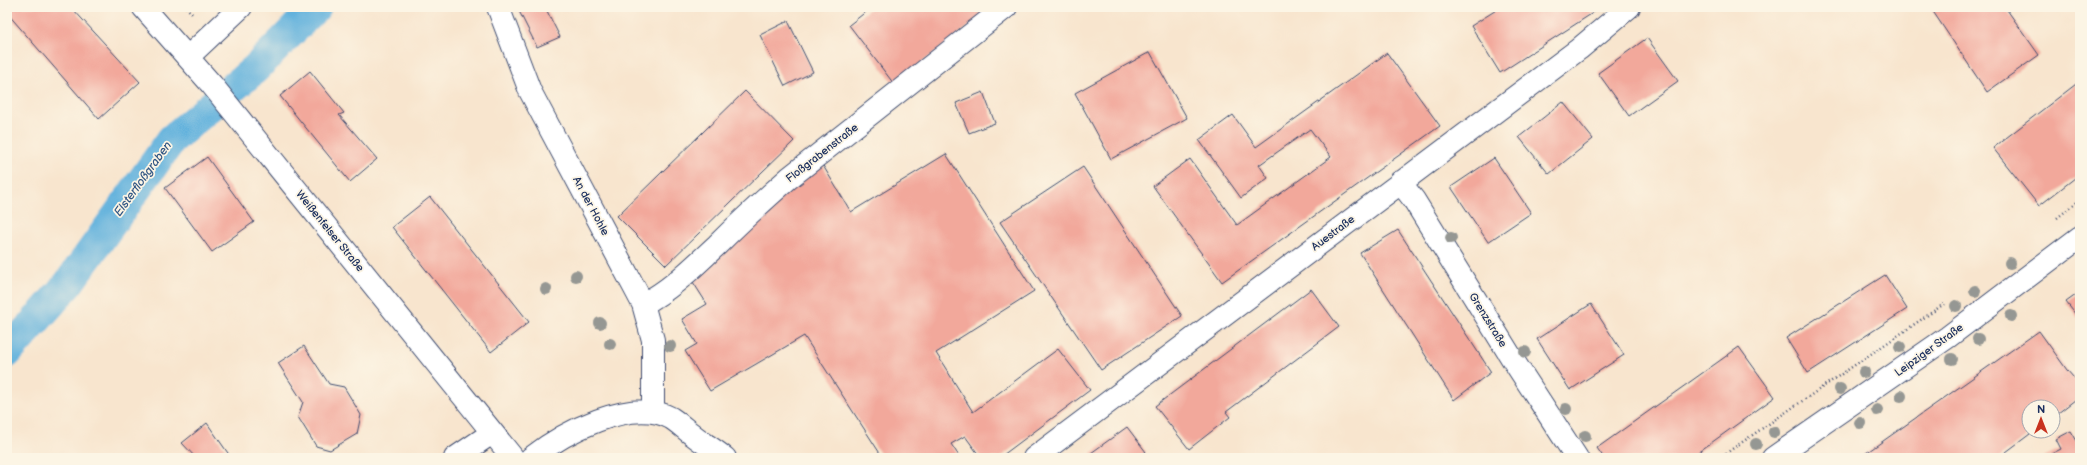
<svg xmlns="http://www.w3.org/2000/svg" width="2087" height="465" viewBox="0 0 2087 465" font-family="'Balsamiq Sans',sans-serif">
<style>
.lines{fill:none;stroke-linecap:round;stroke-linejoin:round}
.canal{stroke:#63b2dd;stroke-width:31}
.building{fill:#f2a89b}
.minor-casing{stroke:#3c4a6f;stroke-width:24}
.path{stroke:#3c4a6f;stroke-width:2.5;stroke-dasharray:1 3;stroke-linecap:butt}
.minor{stroke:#fff;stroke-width:22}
.tree{fill:#959793}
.labels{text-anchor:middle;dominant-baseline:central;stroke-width:3.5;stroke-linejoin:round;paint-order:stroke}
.street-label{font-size:11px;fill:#1b2f5e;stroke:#fcf5e5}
.water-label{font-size:12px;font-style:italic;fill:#315684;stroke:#fcf5e5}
</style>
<rect width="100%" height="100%" fill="#fcf5e5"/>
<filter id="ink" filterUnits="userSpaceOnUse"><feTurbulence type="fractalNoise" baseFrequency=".025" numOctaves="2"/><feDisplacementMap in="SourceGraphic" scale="8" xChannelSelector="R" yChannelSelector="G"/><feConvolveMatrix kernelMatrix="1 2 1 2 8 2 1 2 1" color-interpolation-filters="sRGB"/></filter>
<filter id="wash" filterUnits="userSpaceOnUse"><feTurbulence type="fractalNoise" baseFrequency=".012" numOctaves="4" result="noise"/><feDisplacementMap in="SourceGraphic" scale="16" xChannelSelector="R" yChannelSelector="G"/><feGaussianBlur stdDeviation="0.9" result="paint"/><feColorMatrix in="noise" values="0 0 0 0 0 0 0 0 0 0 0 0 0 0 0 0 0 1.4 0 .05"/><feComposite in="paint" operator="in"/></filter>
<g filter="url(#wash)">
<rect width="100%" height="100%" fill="#f8e5ce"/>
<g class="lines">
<path class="canal" d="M7,353L68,284L172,139L255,69L316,7"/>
</g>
<g id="blocks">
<path class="building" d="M7,7H71L140,82L99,119L7,13Z
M517,7H545L560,37L537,47Z
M872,7H994L894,84L849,25Z
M1501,7H1602L1500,73L1471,26Z
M1930,7H2005L2039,55L1987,92Z
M788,21L813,72L785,86L760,35Z
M1647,38L1678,81L1629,116L1598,73Z
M1150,52L1187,118L1111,159L1075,93Z
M1387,53L1440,126L1222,282L1153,186L1190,159L1237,225L1331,157L1310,129L1259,165L1268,178L1241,198L1199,140L1233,115L1256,147Z
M310,71L344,113L339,115L377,159L350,182L280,96Z
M2080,81V174L2039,206L1993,148Z
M745,91L794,141L666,265L617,216Z
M983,92L995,123L969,133L956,103Z
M1563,102L1593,139L1549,174L1519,137Z
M946,154L1034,291L936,353L973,412L1058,349L1090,390L999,458H981L965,436L951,444L959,456L956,458H883L804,336L710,391L685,351L697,344L682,319L707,304L693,282L769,207L822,164L851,212Z
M207,157L254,222L212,252L165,188Z
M1494,158L1531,213L1488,242L1451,187Z
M1083,167L1182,316L1101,370L1000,222Z
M430,197L529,322L491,352L392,227Z
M1398,230L1491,372L1454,400L1360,253Z
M1885,275L1907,309L1808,373L1786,338Z
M1311,289L1339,327L1226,412L1230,417L1189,449L1155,406Z
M2080,292V320L2066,302Z
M1591,304L1624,355L1570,390L1537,339Z
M2039,331L2067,370L2080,385V396L2053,417V407H2029V431H2034L1998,458H1949L1947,455L1942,458H1859Z
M304,346L329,384L344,387L361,415L357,434L330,450L316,446L298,417L303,402L278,363Z
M1739,347L1775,397L1690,458H1604L1597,448Z
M207,423L230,456L227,458H196L182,443Z
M1127,427L1146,452L1139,457L1140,458H1095L1091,453Z
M2071,431L2077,441L2080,440V458H2043L2061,449L2056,439Z"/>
</g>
</g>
<g filter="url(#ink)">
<use href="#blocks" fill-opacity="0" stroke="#3c4a6f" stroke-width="1"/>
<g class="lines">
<defs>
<path id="minor" d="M143,7L212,85L513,458
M498,7L530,91L643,304L653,340V412
M188,57L241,7
M1400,182L1414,200L1513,360L1577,458
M643,304C672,289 693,267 717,245C740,222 764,200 789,178L1006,7
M455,458L492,433
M531,458C563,433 631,396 671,418C679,423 686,430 693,435C703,443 715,450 725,458
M1034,458L1579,49L1629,7
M1773,458L1948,337L2080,237"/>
</defs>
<use href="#minor" class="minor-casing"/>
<path class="path" d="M186,7L194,16
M2057,218L2080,200
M1719,458L1944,304"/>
<use href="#minor" class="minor"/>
</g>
<g class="tree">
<circle cx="1451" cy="238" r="6"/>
<circle cx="2010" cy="263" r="6"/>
<circle cx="576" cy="276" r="6"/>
<circle cx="546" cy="289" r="6"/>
<circle cx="1975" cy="291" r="6"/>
<circle cx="1956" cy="306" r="6"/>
<circle cx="2011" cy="316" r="6"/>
<circle cx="600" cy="323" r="6"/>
<circle cx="1978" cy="339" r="6"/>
<circle cx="610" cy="344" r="6"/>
<circle cx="670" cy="346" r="6"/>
<circle cx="1900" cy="347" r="6"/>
<circle cx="1525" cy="352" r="6"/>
<circle cx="1952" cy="359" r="6"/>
<circle cx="1864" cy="372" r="6"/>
<circle cx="1840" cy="389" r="6"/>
<circle cx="1901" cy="396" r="6"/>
<circle cx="1566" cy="409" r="6"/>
<circle cx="1877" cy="410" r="6"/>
<circle cx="1860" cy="423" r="6"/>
<circle cx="1774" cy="432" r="6"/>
<circle cx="1585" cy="436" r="6"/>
<circle cx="1756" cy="444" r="6"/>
</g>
</g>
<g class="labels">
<g class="street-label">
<text transform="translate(822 153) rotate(-38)">Floßgrabenstraße</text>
<text transform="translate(591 206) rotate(62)">An der Hohle</text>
<text transform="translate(330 231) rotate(51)">Weißenfelser Straße</text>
<text transform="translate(1333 233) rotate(-37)">Auestraße</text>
<text transform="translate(1488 320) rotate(58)">Grenzstraße</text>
<text transform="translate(1929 350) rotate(-36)">Leipziger Straße</text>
</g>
<g class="water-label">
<text transform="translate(143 179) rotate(-54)">Elsterfloßgraben</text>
</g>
</g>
<rect width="2087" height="465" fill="none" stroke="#fcf5e5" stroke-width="24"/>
<g transform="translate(2041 419)"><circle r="19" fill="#fcf5e5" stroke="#a2a6af"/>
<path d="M0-3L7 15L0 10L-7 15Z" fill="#c8321e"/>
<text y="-6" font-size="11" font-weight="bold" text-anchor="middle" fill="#1b2f5e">N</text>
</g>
</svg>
